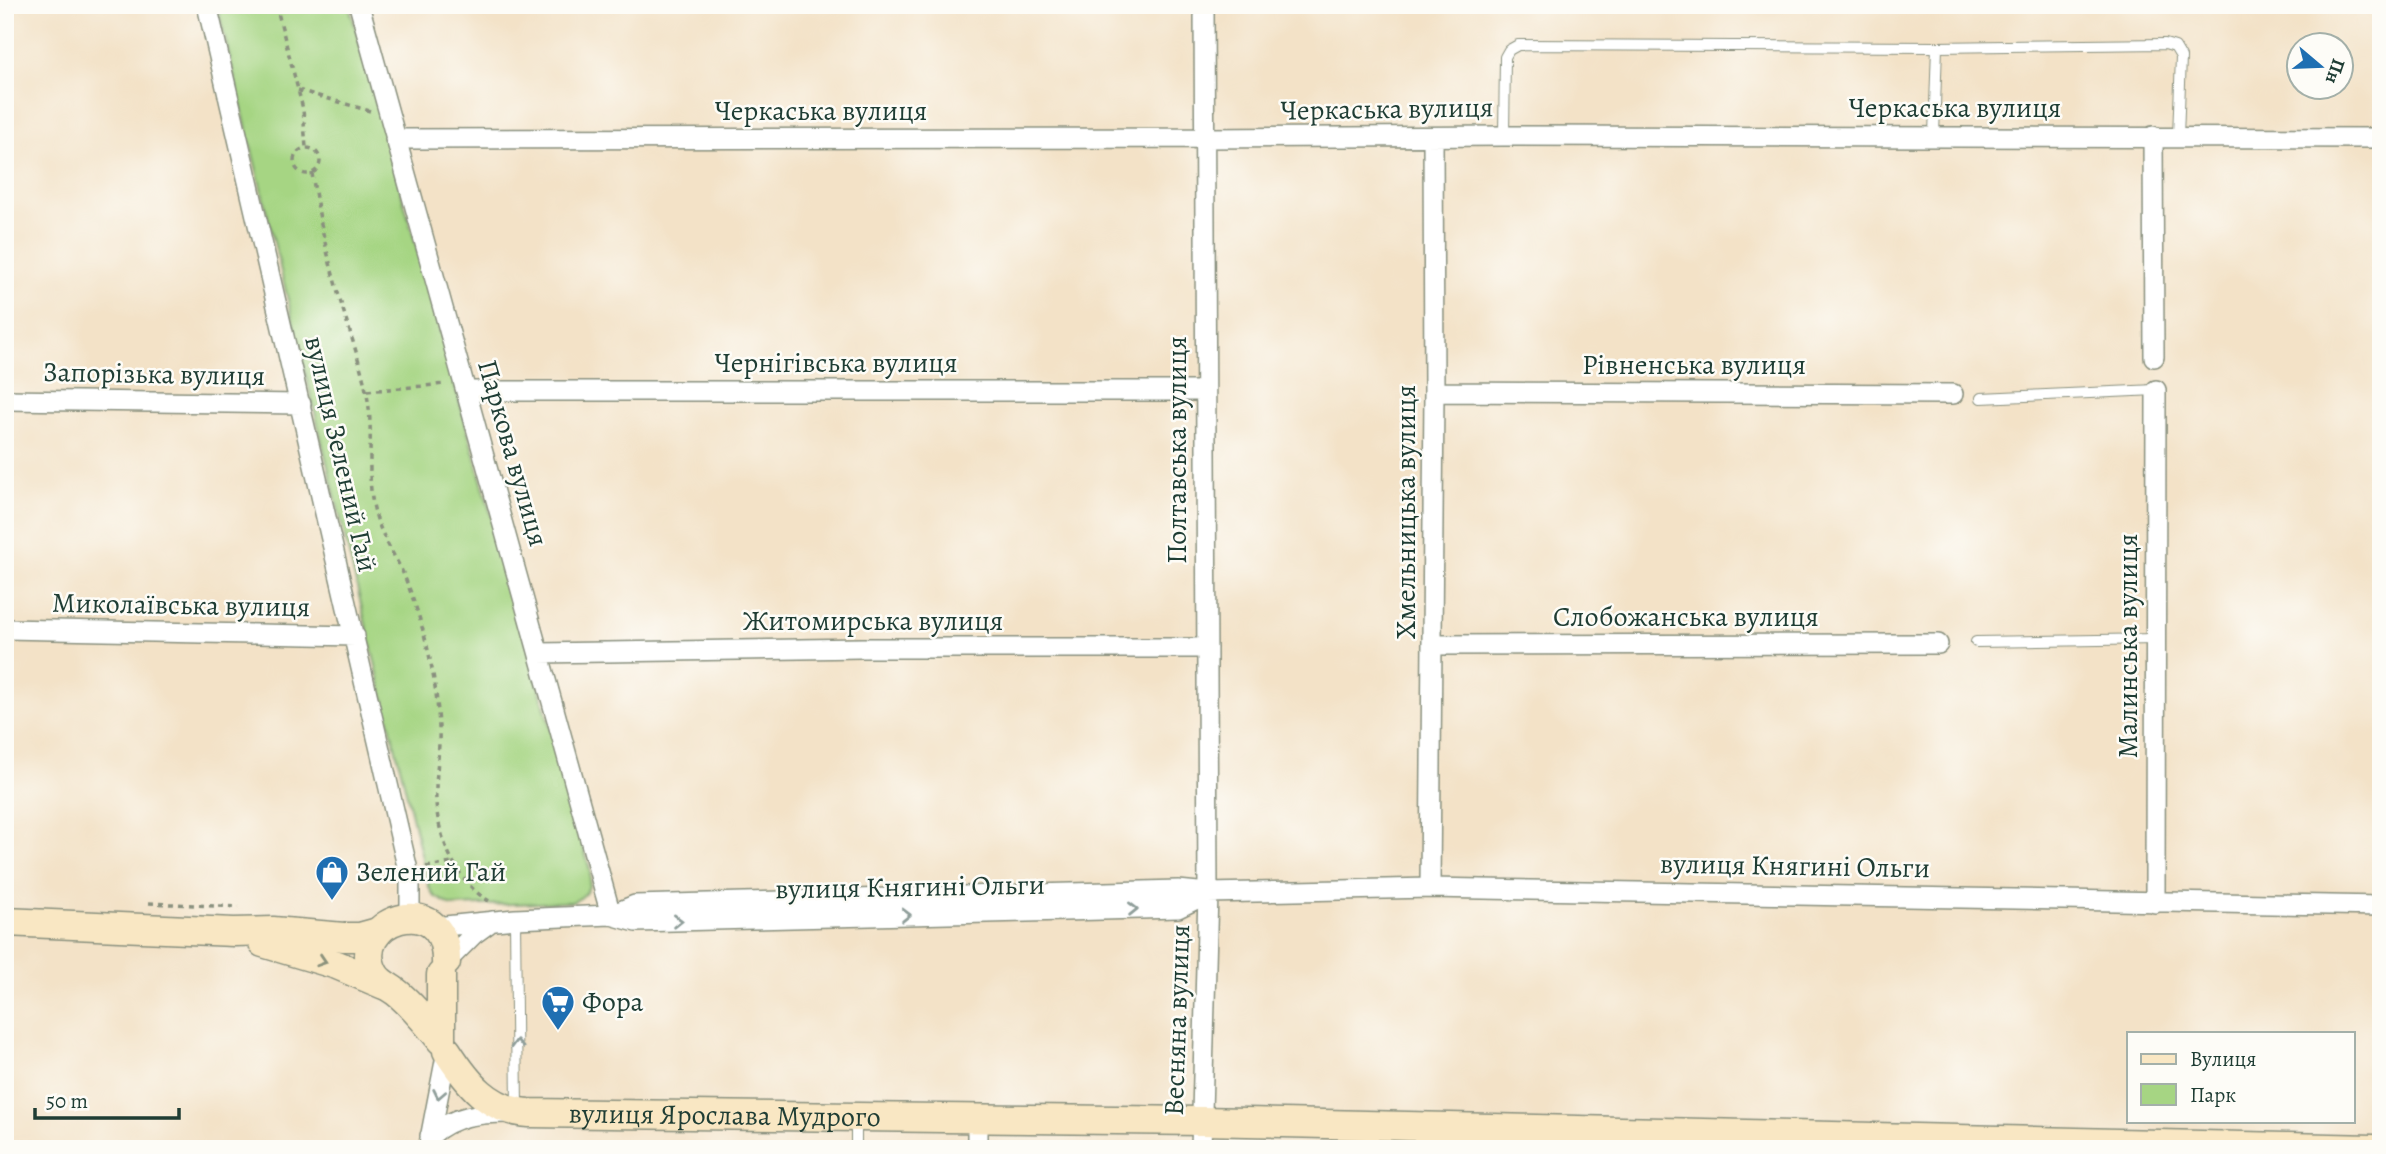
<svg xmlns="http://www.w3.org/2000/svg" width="2386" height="1154" viewBox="0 0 2386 1154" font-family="Alegreya,serif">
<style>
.green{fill:#a6d583;stroke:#62895c;stroke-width:2}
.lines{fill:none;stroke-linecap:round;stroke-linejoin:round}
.service-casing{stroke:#89907e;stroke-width:12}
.minor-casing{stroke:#89907e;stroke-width:22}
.secondary-casing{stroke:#89907e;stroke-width:31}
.path{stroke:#89907e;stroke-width:3.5;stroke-dasharray:5 5;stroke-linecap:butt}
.service{stroke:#fff;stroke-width:10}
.minor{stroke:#fff;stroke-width:19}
.secondary{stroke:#f9e7c3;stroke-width:28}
.oneway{stroke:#8f9e9a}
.oneway2{stroke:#8c927c}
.labels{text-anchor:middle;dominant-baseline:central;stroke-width:5;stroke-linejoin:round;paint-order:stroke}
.street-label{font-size:28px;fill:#1f3d34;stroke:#fdfcf7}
.poi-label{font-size:28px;fill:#1f3d34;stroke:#fdfcf7;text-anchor:start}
</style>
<rect width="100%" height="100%" fill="#fdfcf7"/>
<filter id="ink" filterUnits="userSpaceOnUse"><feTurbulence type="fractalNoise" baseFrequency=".0143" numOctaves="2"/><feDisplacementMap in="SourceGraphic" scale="14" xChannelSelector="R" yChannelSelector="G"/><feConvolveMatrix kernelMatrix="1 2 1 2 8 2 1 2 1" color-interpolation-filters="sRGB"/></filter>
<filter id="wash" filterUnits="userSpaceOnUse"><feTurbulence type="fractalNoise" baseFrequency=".00686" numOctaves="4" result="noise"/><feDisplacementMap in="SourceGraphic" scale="28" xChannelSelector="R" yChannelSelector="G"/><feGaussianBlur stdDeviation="1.57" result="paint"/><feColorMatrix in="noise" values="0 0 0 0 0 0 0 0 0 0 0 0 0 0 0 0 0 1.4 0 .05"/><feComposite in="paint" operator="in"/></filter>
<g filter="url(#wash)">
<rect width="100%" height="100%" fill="#f3e2c7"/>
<path class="green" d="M217,5H349L590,870C591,887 588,896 572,902L452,906L434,896L429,887Z"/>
</g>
<g filter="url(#ink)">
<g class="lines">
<defs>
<path id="service" d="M1692,5H1703
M1934,135L1937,47
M1504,136L1505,57L1509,50L1518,45L1937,47L2165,44L2175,47L2181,57L2178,136
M1981,398L2156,390
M1976,642L2157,639
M515,919L517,1109
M856,1149V1118"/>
<path id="minor" d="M207,5L410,879V917
M359,5L611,915
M2153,136L2154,357
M395,139L1205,138L1504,136L2381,138
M467,391H1205
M1434,392L1953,394
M5,400L301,404
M5,629L355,636
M1433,645L1938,644
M539,653L862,648H1207
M1430,888L1434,392L1433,137
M2155,903L2156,390
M611,915L635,905L1178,890L1208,893L1430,888L2381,906
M435,927L515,919L611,915L636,922L1178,908L1207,894
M446,962L474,934L492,921
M430,1136C454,1115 479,1113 510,1113
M428,1149L447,1051
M977,1149V1118
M1201,1149L1208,893L1204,5"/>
<g id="secondary">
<path d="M5,922L234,932L273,931L344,937H360L378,932"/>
<path d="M263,943L337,965L384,985"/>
<path d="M441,1040C427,1024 413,1005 396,992C388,986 380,983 375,975C344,921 447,885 446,962"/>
<path d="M441,1040V975"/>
<path id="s1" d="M447,1051C467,1082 489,1111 529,1113L1202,1121L2373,1149"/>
</g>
</defs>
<use href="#service" class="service-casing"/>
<use href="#minor" class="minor-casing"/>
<use href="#secondary" class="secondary-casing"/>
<path class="path" d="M276,5L303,109L306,148
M298,90L370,111
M294 161a13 13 0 1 1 26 0a13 13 0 1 1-26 0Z
M312,173C318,214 327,254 338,293C348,327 360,360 367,395C375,435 364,477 376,516C382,537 394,554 403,573C423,620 437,677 439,728C440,753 435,778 436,802C438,838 457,883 489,901
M367,391L446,384
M426,867L453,863
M149,903L239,907"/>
<use href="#service" class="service"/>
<use href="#minor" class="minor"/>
<use href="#secondary" class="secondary"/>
</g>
<defs><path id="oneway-chevron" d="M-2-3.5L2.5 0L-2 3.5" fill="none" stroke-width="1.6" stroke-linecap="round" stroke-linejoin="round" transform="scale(1.75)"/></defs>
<g class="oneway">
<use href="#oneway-chevron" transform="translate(1133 909) rotate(-1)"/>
<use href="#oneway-chevron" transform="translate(906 915) rotate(-1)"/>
<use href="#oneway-chevron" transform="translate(678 921) rotate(-1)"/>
<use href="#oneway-chevron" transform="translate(517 1044) rotate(-91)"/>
<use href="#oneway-chevron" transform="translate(439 1094) rotate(101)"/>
</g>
<use class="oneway2" href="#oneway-chevron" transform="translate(322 961) rotate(18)"/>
</g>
<defs>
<symbol id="shop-pin" viewBox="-11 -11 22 30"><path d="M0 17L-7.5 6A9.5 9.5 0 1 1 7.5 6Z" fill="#1f6fb2" stroke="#fdfcf7"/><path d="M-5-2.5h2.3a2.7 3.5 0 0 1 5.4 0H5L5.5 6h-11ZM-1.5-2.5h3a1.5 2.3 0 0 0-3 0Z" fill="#fff"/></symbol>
<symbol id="supermarket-pin" viewBox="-11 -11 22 30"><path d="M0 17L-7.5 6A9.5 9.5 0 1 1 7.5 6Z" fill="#1f6fb2" stroke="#fdfcf7"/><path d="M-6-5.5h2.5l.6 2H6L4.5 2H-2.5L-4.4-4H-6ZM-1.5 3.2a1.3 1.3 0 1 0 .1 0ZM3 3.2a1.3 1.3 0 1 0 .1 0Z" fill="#fff"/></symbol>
</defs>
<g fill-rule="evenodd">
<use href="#shop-pin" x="313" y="853" width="38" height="52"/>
<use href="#supermarket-pin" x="539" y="983" width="38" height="52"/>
</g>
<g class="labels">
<g class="street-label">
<text x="1955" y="108">Черкаська вулиця</text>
<text transform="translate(1387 109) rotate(-1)">Черкаська вулиця</text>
<text x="821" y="111">Черкаська вулиця</text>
<text x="836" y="363">Чернігівська вулиця</text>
<text x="1694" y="365">Рівненська вулиця</text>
<text transform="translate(154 374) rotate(1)">Запорізька вулиця</text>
<text transform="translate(1177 450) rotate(-90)">Полтавська вулиця</text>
<text transform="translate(513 453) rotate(74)">Паркова вулиця</text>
<text transform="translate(341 454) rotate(77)">вулиця Зелений Гай</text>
<text transform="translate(1406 512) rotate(-90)">Хмельницька вулиця</text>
<text transform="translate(181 605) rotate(1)">Миколаївська вулиця</text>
<text x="1686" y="617">Слобожанська вулиця</text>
<text x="873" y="621">Житомирська вулиця</text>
<text transform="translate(2128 646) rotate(-90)">Малинська вулиця</text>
<text transform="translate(1795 866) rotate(1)">вулиця Княгині Ольги</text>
<text transform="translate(910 887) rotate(-1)">вулиця Княгині Ольги</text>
<text transform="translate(1177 1020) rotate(-88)">Весняна вулиця</text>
<text stroke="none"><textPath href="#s1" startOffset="303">вулиця Ярослава Мудрого</textPath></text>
</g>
<g class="poi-label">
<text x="356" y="872">Зелений Гай</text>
<text x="582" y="1002">Фора</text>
</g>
</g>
<rect width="2386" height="1154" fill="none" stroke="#fdfcf7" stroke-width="28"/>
<rect x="2127" y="1032" width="228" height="91" fill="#fdfcf7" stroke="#a4b0a9" stroke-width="2"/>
<rect x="2141" y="1054" width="35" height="10" fill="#f9e7c3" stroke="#a4b0a9" stroke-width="2"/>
<text x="2190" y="1066" font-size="21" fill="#1f3d34">Вулиця</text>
<rect x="2141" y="1084" width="35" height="21" fill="#a6d583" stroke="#a4b0a9" stroke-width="2"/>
<text x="2190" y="1102" font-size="21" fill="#1f3d34">Парк</text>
<g transform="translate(2320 66) rotate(109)"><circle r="33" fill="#fdfcf7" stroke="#a4b0a9" stroke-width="2"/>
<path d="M0-5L12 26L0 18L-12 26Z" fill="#1f6fb2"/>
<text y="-10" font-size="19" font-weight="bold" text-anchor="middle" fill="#1f3d34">Пн</text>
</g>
<path d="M35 1108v10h144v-10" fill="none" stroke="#1f3d34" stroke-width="3.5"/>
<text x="46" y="1108" font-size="21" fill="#1f3d34" stroke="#fdfcf7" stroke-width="5" paint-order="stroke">50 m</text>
</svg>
